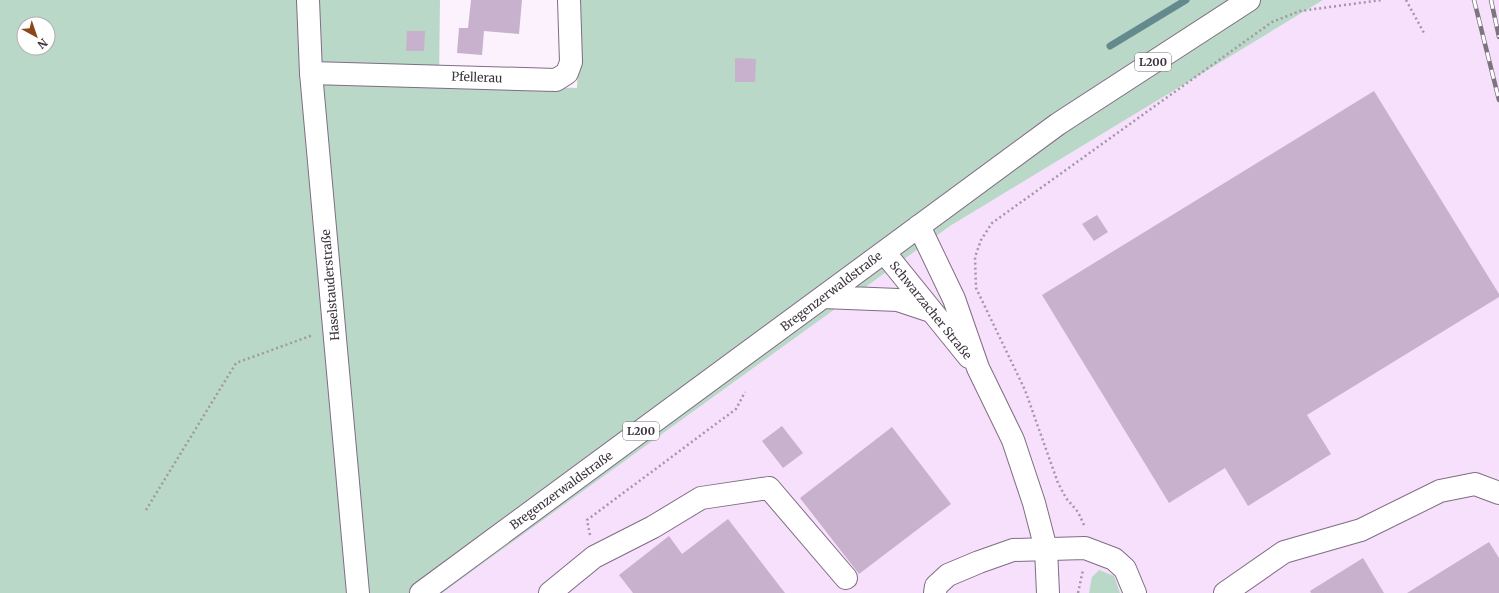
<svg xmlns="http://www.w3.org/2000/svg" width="1499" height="593" viewBox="0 0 1499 593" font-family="Merriweather,serif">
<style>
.built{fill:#f6e0fb}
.green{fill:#b9d8c7;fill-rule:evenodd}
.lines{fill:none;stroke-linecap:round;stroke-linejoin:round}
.stream{stroke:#648a8d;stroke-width:7}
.building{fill:#c7b1cc}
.minor-casing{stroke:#806c84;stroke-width:24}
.major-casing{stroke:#806c84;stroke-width:24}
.path{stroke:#a198a3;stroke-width:2.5;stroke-dasharray:2 3;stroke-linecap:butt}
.minor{stroke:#fff;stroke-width:22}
.major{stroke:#fff;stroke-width:22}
.rail-casing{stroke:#7d747f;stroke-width:4.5}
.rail{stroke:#fff;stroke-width:3;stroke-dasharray:9;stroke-linecap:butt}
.labels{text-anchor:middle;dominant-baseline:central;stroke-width:3.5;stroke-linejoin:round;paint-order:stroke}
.shield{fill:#fff;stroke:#777179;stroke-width:1}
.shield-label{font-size:11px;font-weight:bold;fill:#3d343f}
.street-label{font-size:12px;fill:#3d343f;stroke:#fff}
</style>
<rect width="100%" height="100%" fill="#fbf2fd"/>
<path class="built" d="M1323,0H1499V593H442L950,226Z"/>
<path class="green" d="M0,0H440L439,84L577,88L581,0H1323L950,226L442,593H0ZM24,24H48V48H24Z
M1099,570L1114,576L1120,593H1089L1092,577Z"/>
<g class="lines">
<path class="stream" d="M1110,46L1186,0"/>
</g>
<path class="building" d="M471,0H522L519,34L484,31L482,55L457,53L459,28H468Z
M407,31H425L424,51H406Z
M735,58L756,59L755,82H735Z
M1374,91L1499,294V297L1307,415L1331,454L1248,506L1225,468L1169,503L1042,295Z
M1097,215L1108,232L1094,241L1082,224Z
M782,426L803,453L783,468L762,441Z
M892,427L951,504L859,574L800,498Z
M728,519L785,593H633L619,575L669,536L682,554Z
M1489,542L1499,558V593H1407Z
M1363,558L1384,593H1311L1310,591Z"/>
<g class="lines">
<defs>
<path id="minor" d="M311,73L556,80L567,73L571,62L569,0
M550,593L594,557L653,527L701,498L769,488L846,578
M935,593L936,586L948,575L979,562L1013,550L1085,548L1114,559L1125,569L1135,593
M1225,593L1284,552L1361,530L1440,491L1475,484L1499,493"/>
<path id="major" d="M308,0L311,73L358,593
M919,226L954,299L978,368L1013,440L1034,503L1046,549L1048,593
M884,252L969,357
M823,297L898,300L931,311
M421,593L1058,124L1249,0"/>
</defs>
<use href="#minor" class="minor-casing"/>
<use href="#major" class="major-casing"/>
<path class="path" d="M1406,0L1424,33
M146,510L236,363L313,335
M1084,525L1078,512L1066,498L1058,483L1025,390L976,288L975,257L981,240L992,223L1272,22L1300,11L1382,0
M590,535L587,520L736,409L745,392
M1078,593L1083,570"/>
<use href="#minor" class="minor"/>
<use href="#major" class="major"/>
<defs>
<path id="rail" d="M1474,0L1499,100
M1491,0L1499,37"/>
</defs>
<use href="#rail" class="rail-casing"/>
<use href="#rail" class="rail"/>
</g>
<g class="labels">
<g class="shield">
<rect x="1135" y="53" width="36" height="18" rx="3"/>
<rect x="623" y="422" width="36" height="18" rx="3"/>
</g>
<g class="shield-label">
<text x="1153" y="62">L200</text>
<text x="641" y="431">L200</text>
</g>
<g class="street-label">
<text transform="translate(477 77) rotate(2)">Pfellerau</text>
<text transform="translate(330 285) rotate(-95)">Haselstauderstraße</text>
<text transform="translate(831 291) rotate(-37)">Bregenzerwaldstraße</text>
<text transform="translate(931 310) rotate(51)">Schwarzacher Straße</text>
<text transform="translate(561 490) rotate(-36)">Bregenzerwaldstraße</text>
</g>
</g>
<g transform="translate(36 36) rotate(140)"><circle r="19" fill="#ffffff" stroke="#b1aeb2"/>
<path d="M0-3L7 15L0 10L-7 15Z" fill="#8c481a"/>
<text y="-6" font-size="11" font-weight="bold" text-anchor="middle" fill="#3d343f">N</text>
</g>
</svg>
